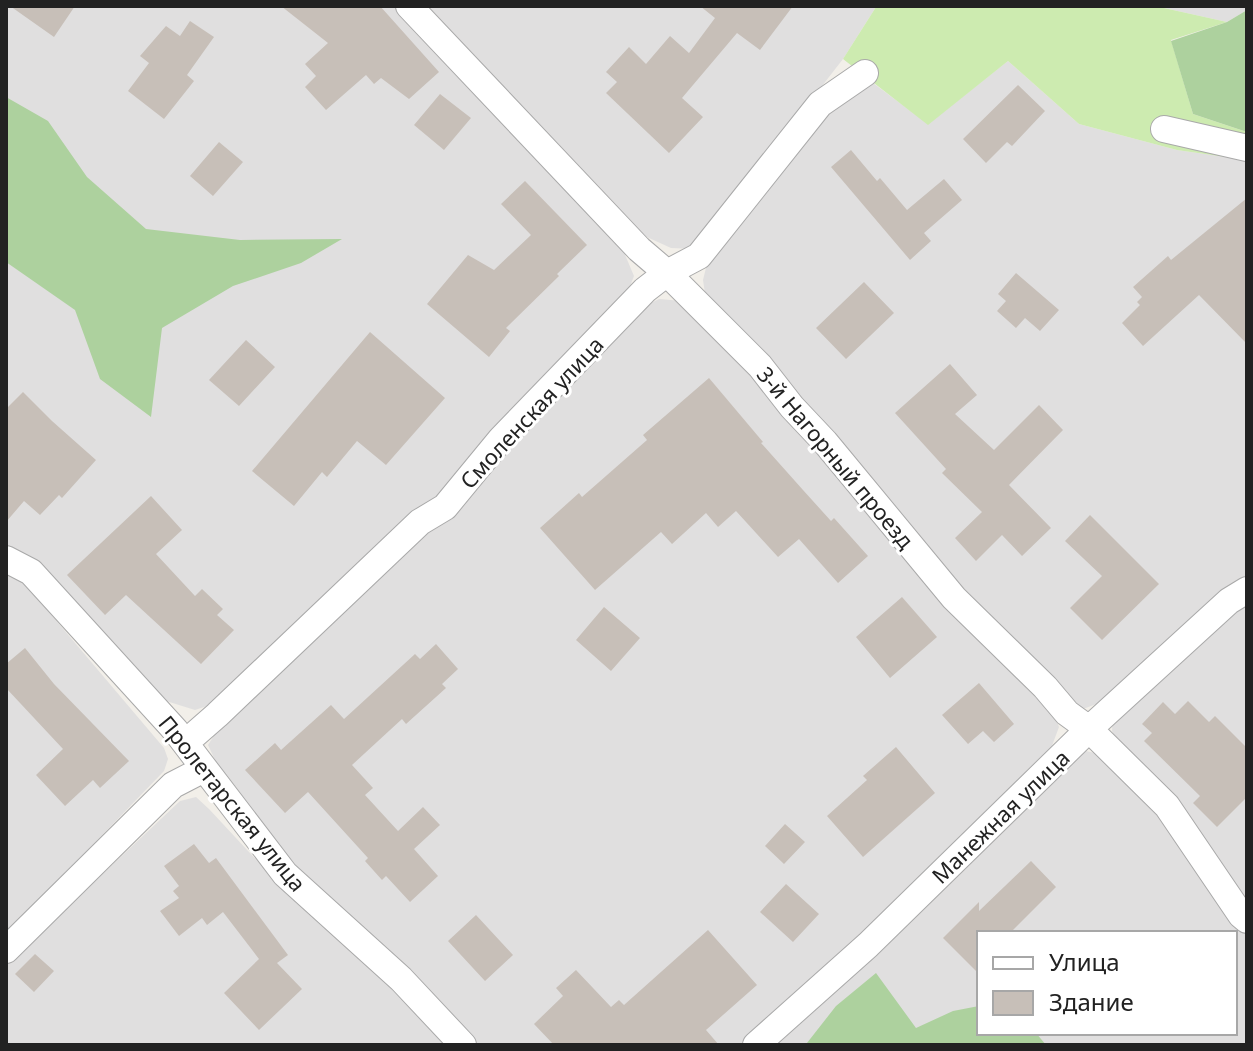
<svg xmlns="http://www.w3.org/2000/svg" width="1253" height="1051" viewBox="0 0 1253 1051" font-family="'Noto Sans',sans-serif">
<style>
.residential{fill:#e0dfdf;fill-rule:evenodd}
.grass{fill:#cdebb0}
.forest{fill:#add19e}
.building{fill:#c7bfb8}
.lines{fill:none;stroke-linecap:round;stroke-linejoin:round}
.minor-casing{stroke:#a9a9a9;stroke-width:28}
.minor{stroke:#fff;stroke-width:26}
.labels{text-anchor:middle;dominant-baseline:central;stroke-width:6;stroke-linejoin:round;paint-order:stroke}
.street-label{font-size:22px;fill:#222;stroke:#fff}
</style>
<rect width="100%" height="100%" fill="#f2efe9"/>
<path class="residential" d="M6,6H396L539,157L623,250L634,276L627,294L443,497L213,704L195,710L163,700L6,547Z
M420,6H875L876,7L843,59L695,249L671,248L638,233Z
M1155,6H1247V10L1227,22Z
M1008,61L1079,124L1177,150L1247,160V579L1099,703L1083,709L961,596L706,300L703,280L708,260L825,108L869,80L928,124Z
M659,299L682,301L756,372L1048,698L1059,727L1050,751L863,939L744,1045H477L407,970L291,863L236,787L216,762L208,745L219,728L505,446L641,308Z
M6,573L26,585L164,748L168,759L164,771L6,935Z
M1247,601V909L1120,745L1112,731L1113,716Z
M1086,751L1108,756L1161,811L1247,928V1045H769L1065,764ZM979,933H1235V1033H979Z
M196,797L209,809L277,882L396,990L447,1045H6V965L180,801Z"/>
<path class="grass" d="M875,6H1155L1227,22L1171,40L1193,114L1247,132V160L1177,150L1079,124L1008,61L928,125L843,59L876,7Z"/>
<path class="forest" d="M1247,10V132L1193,114L1171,41L1227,22Z
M6,97L48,121L87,177L146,229L240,240L342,239L301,263L233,286L162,328L151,417L100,379L75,310L6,262Z
M876,973L916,1028L953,1011L979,1006V1033H1036L1046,1045H817L807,1043L836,1006Z"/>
<path class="building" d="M10,6H75L54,37Z
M281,6H380L439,72L409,99L381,78L374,84L366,75L326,110L305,87L316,76L305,64L328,43Z
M700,6H793L760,50L737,33L682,98L703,117L669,153L606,93L617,82L606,72L629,47L646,64L670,36L689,53L715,18Z
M190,21L214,37L187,75L194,81L164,119L128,91L149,63L140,56L166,26L180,36Z
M1018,85L1045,111L1012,146L1007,142L986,163L963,139Z
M440,94L471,118L444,150L414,125Z
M219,142L243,162L213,196L190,176Z
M851,150L877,181L880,178L907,210L944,179L962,200L924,233L931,241L910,260L831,167Z
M525,181L587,245L557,274L559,276L506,328L510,331L489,357L427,304L468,255L494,270L531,235L501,204Z
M1247,198V344L1199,295L1143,346L1122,323L1140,305L1137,302L1142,297L1133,287L1168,256L1171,260Z
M1016,273L1059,310L1040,331L1025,318L1016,328L997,311L1006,301L998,294Z
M864,282L894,313L846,359L816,328Z
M370,332L445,398L386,465L357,441L327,477L322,472L294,506L252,471Z
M246,340L275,367L239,406L209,380Z
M950,364L977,395L955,414L994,450L1039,405L1063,430L1009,485L1051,528L1022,556L1002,535L976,561L955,538L982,512L942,473L946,469L895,413Z
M709,378L763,442L761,443L803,490L831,521L834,518L868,556L838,583L799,539L778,557L736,511L718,527L706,513L672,544L661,532L595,590L540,528L579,493L582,497L647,440L643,435Z
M23,392L52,421L96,460L62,498L59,495L40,515L24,501L6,522V409Z
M151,496L182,530L156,554L195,596L202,589L223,609L217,615L234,630L201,664L126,595L105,615L67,575Z
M1090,515L1159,584L1102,640L1070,608L1102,576L1065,541Z
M902,597L937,637L890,678L856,637Z
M604,607L640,638L611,671L576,640Z
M436,644L458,669L442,684L446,688L406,724L402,719L352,765L373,788L365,795L398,831L423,807L440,825L414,849L438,876L410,902L386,876L382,880L365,861L368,858L308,792L285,813L245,770L275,743L281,750L331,705L344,719L415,654L420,659Z
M25,648L54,684L129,761L100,788L93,780L65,806L36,775L63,749L6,688V664Z
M979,683L1014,724L994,742L983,731L968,744L942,715Z
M1188,701L1209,722L1215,716L1247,748V797L1217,827L1193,803L1200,796L1144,741L1152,733L1142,724L1163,702L1175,714Z
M896,747L935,793L863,857L827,816L867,780L863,776Z
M785,824L805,842L784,864L765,846Z
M194,844L209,863L216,858L288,955L277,963L302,989L259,1030L224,993L259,959L223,912L207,925L202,918L179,936L160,911L179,898L173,891L179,886L164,866Z
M1031,861L1056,887L1010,933H979V974L943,938L979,902V911Z
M786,884L819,914L793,942L760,912Z
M476,915L513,955L485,981L448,941Z
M708,930L757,985L706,1030L719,1045H554L534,1024L563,996L556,988L576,970L611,1007L619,1000L624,1005Z
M35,954L54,971L34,992L15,974Z"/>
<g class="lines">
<defs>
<path id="minor" d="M409,6L639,249L667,273L760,366L792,407L825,442L954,598L1045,687L1067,713L1089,729L1167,806L1241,915L1247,920
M1164,129L1247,148
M6,559L31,572L175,730L285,874L401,979L463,1045
M185,743L217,715L420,522L445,507L501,439L645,290L667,273L699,256L820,104L865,73
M6,950L173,785L204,769
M756,1045L868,945L1089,729L1229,601L1247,590"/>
</defs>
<use href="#minor" class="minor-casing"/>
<use href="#minor" class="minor"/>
</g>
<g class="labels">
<g class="street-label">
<text transform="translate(531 412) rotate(-47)">Смоленская улица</text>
<text transform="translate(836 457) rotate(50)">3-й Нагорный проезд</text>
<text transform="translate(233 803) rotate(51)">Пролетарская улица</text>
<text transform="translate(1000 816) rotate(-44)">Манежная улица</text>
</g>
</g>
<rect width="1253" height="1051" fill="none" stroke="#222222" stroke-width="16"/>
<rect x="977" y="931" width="260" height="104" fill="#ffffff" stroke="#a7a7a7" stroke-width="2"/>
<rect x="993" y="957" width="40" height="12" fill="#ffffff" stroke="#a7a7a7" stroke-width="2"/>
<text x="1049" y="971" font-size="24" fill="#222222">Улица</text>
<rect x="993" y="991" width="40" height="24" fill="#c7bfb8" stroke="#a7a7a7" stroke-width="2"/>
<text x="1049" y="1011" font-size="24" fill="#222222">Здание</text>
</svg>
